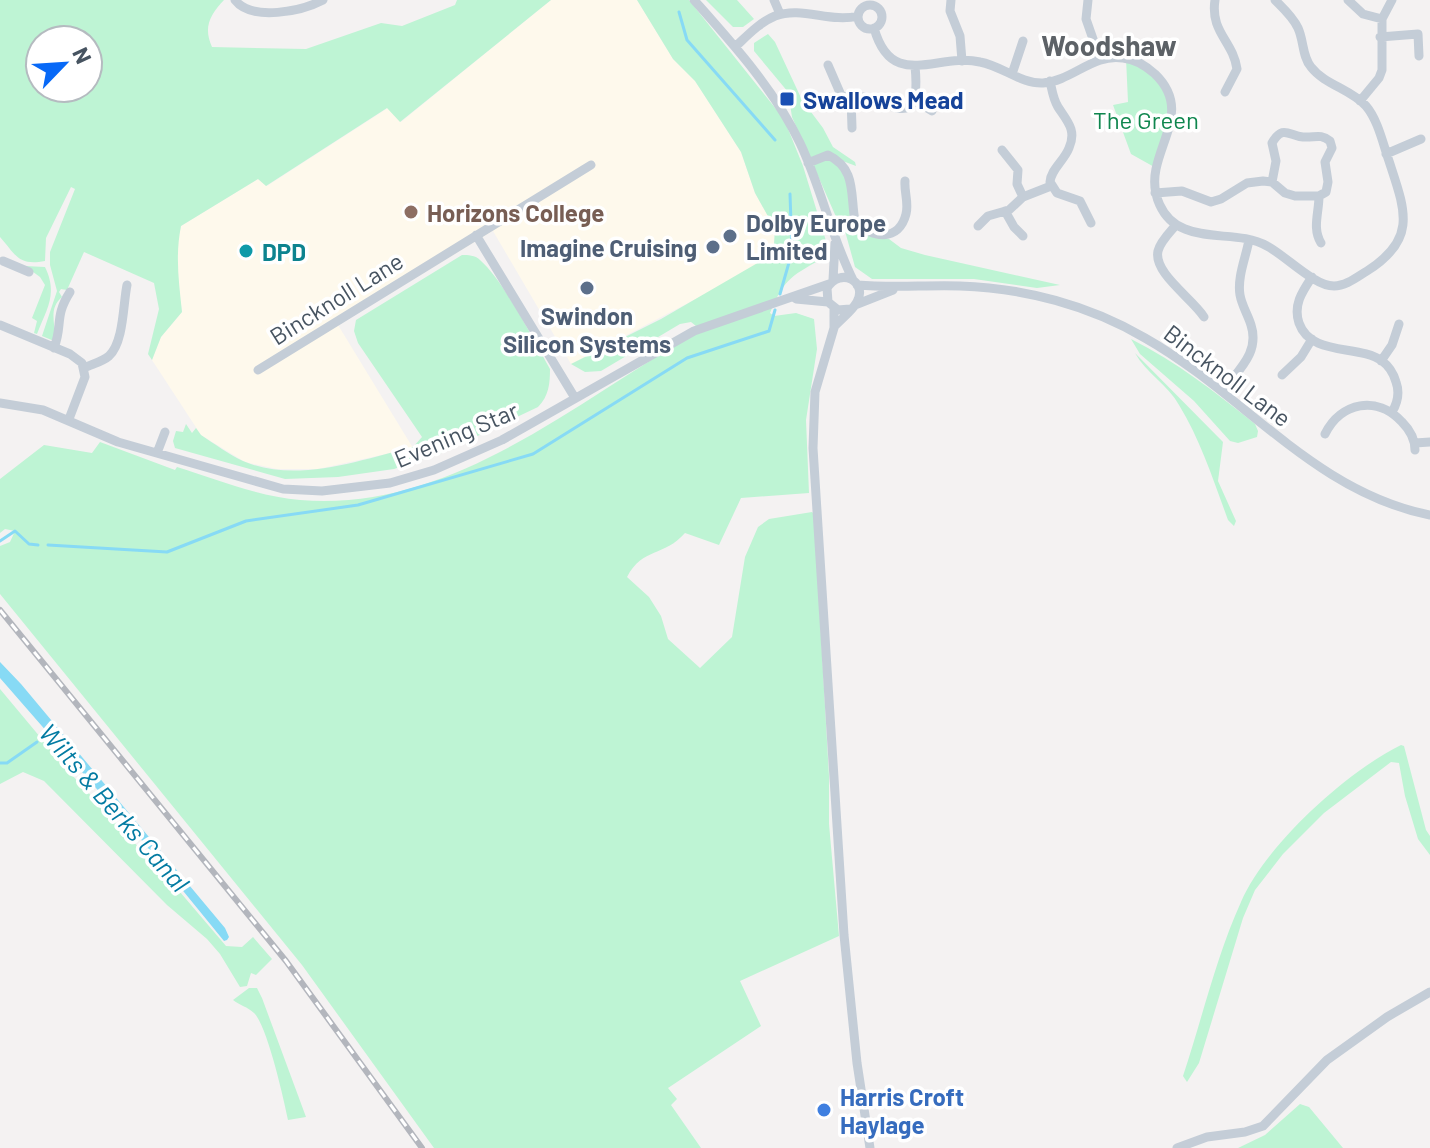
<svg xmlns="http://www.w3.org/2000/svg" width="1430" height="1148" viewBox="0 0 1430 1148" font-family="Barlow,sans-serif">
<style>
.commercial{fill:#fef9ec}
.green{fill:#bef4d4;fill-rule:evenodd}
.water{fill:#87daf5}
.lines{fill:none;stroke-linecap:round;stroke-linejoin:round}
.stream{stroke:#87daf5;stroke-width:3}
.minor{stroke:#c4cdd7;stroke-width:9}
.rail-casing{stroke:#b3b6bd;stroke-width:6}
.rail{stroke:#fff;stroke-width:3;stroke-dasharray:9;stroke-linecap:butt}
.transit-dot{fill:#1a4fb4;stroke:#fff;stroke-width:3}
.education-dot{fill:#8d6e63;stroke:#fff;stroke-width:3}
.service-dot{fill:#5c6f8a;stroke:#fff;stroke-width:3}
.culture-dot{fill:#0f9aa8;stroke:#fff;stroke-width:3}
.shop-dot{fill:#3f7fe0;stroke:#fff;stroke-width:3}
.labels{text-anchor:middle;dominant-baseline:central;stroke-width:7;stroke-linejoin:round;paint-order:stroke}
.transit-label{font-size:24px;font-weight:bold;fill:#164399;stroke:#fff;text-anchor:start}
.park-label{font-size:24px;fill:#0f864e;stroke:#fff}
.education-label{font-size:24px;font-weight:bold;fill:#785e54;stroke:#fff;text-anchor:start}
.service-label{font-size:24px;font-weight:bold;fill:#4e5e75;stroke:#fff;text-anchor:start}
.culture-label{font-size:24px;font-weight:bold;fill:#0d838f;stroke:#fff;text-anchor:start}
.street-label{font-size:24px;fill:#475461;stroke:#fff}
.shop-label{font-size:24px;font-weight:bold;fill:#366cbe;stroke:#fff;text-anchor:start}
.water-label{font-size:26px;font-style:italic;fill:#037ba2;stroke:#fff}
.quarter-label{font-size:28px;font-weight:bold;fill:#5d6267;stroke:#fff}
</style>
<rect width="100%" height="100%" fill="#f4f2f2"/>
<path class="commercial" d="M551,0H637L673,59L695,81L741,152L755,193L775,229L774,244L769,257L736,278L571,364L493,231L338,325L413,448L318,469H277L245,462L201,435L152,360L161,337L182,312L177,272V245L181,226L258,179L267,186L388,108L401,122Z"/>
<path class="green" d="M0,0H224C210,15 203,27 212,47L306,49L381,23L402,26L455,5L457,0H551L400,122L387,108L266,186L258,179L181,226C175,256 179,283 182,312L161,337L152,360L148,354L159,309L154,283L84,252L67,290L61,289L59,292L62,297C47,310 57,324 54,341L42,336L57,291L50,265V252L75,189L71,187L46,238L45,261C18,266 16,255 0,237ZM40,40H88V88H40Z
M637,0H689L784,119L803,166L826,241V256C793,276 785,276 770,313L774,316L796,313L814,319L817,349L806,420L809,493L741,498L719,545L685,533C664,557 643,547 627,577L649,597L661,616L668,639L700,668L732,637L745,557L758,527L769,519L812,512L814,514L829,776V824L839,936L740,981L761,1026L668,1088L677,1099L671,1105L701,1148H434L302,965L0,594V546L10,542L15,531L5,529L0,533V479L44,445L92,453L100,442L175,470L177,467C216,479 259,497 300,500C452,513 577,400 701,330L691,322L680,324L601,371L585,372L571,364L661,319L768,257L774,244L775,229L755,193L741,152L695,81L673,59Z
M706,0H737L754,19L743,27H733Z
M768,34L775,42L802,100L823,128L833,147L855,162L856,166L840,160L847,183L852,215L837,219L792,117L788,92L754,51V43Z
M1126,58L1161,80L1172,110L1156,168L1131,154L1113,105L1128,102Z
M854,226L868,235L889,239L901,248L925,255L1060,285L1037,288L974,279H872L855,267L845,231Z
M462,255C468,255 475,255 480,260C504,281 533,339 550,369C550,383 549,396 538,407L444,452L394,469L338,477L285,479L175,448L173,441L176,431L183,432L186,424L192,433L196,428L201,435C215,444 228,454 243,461C296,484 360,460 413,447L422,437L358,343L354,331L356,320Z
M25,266L45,267C58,294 47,308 37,334L34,333L37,321L32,318L45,285L40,277Z
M1131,339C1177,362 1215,392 1255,424L1258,431L1257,437L1238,443L1230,441L1194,401L1140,354Z
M1135,353L1223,442L1218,481L1236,521L1234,526L1228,520C1214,482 1201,441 1179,405C1168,385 1146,373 1135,353Z
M0,689L71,774L180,892L226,946L242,947L253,937L272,959L256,975L251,973L247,986L240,987L220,954L207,939L167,905L44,781L23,772L0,784Z
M1401,745L1404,746L1426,830L1430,836V855L1418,839L1405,796L1399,763L1391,762L1324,813L1283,854L1255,890L1243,918L1199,1063L1187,1082L1183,1076C1202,1019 1216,957 1241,902C1265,846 1346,772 1401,745Z
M249,988H257L262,998L306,1117L288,1120C284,1100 267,1025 254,1013C248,1007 239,1005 233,1000Z
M1300,1104L1309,1107L1343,1148H1238L1265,1135Z"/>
<path class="water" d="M0,662L21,684L225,928L229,937L227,940L224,941L144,843L0,678Z"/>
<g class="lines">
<path class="stream" d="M679,12L687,40L775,140
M780,294L792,252L790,194
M0,541L15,531L29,544L38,545
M48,545L167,552L246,521L358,505L533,454L687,358L769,331L775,310
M0,763H7L37,742"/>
<path class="minor" d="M235,0C252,22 302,11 323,0
M694,0C733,44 774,89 800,143C821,187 831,236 853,280
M774,0L780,14
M951,0L950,11L960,36L962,61
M1088,0L1086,19L1100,59
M1215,0C1210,32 1233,41 1237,69L1225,92
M1348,0L1363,14L1382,19
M858 17a12 12 0 1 1 24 0a12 12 0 1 1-24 0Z
M874,28C892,92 937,52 980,62C1002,66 1021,84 1043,83C1072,81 1093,53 1123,58C1134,59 1146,66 1155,74C1188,106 1163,135 1156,169C1151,193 1161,220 1185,229C1211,240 1242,232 1267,246C1286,256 1314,286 1334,286C1346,286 1357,277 1367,271C1418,239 1405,210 1389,161C1383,144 1378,120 1366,106C1351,89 1325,85 1311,67C1302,56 1304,41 1298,28C1293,17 1283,8 1275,0
M1380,37L1418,34L1419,56
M735,47C747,36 760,22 775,16C802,6 830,23 858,16
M828,65L841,95L851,98L852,128
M1012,74L1023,41
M1050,81C1052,90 1053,99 1058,107C1067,121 1077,130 1069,148C1064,161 1051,169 1050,182L1057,193L1080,201L1091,223
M851,98C879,88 923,145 915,66
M914,100L932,111
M1360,101L1379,78L1382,70V19L1392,0
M1002,150L1018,170L1017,184L1023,197
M1386,154L1421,139
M808,163L828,155C857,169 850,195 855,221C872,239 899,242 906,214C909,203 904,192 905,181
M1155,193L1182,191L1211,202L1221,199L1247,183L1263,181L1272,182L1285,193L1295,196H1319L1326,192L1328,182L1325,162L1332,148L1330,141C1320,133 1315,138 1303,137C1289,136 1283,124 1272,143L1276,161L1272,182
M1319,196C1319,213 1312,228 1321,243
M1005,211L1014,227L1023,236
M1176,225C1170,232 1160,242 1158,251C1153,273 1193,299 1204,317
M978,226L988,216L1009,210L1023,197L1051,186
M476,235L575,398
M3,261L29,272
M1312,277C1302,292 1293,305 1299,323C1311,357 1359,344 1382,361C1389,366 1394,375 1396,382C1400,393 1398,402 1392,412
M833,280L835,243
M857,285C893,288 924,285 960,286C1024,288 1089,305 1145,338C1244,394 1314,492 1430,515
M796,299L828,302
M855,305L893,290
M834,308V328L815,392L813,448L844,935L857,1063L870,1148
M0,325L70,354L82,363L85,377L69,419
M834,327C841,319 852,311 857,302C868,282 841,266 827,288L828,302L838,310L850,309
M54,348C63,325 54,317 70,292
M1381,361L1392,345L1399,324
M84,368C92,364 102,362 109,356C124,342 123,304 127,285
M258,370L591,165
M1282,375L1301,357L1312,339
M1223,391C1238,370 1260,353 1251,325C1248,315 1242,306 1240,295C1237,277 1246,257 1249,240
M0,403L43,410L118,442L283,489L322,491L390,483L434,470L502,440L694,331L829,284
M1325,434C1341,402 1377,395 1402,422C1410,430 1415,438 1415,450
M1415,443L1430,442
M157,453L165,432
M1177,1148L1207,1137L1245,1132L1263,1126L1327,1060L1387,1017L1430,992"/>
<defs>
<path id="rail" d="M0,610L286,961L422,1148"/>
</defs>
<use href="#rail" class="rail-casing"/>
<use href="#rail" class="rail"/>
</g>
<rect class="transit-dot" x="779" y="91" width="16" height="16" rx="4"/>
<circle class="education-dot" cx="411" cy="212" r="8"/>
<g class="service-dot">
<circle cx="730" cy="236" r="8"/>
<circle cx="713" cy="247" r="8"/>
<circle cx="587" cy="288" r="8"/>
</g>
<circle class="culture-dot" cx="246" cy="251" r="8"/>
<circle class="shop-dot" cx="824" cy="1110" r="8"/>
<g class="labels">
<g class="transit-label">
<text x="803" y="99">Swallows Mead</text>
</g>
<g class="park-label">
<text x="1146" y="119">The Green</text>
</g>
<g class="education-label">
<text x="427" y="212">Horizons College</text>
</g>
<g class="service-label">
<text x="746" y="222">Dolby Europe<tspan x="746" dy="28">Limited</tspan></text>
<text x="697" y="247" text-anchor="end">Imagine Cruising</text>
<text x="587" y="315" text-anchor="middle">Swindon<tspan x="587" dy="28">Silicon Systems</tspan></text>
</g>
<g class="culture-label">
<text x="262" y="251">DPD</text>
</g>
<g class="street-label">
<text transform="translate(336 298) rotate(-32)">Bincknoll Lane</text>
<text transform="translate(1228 375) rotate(37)">Bincknoll Lane</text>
<text transform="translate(456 434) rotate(-23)">Evening Star</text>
</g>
<g class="shop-label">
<text x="840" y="1096">Harris Croft<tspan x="840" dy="28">Haylage</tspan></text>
</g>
<g class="water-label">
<text transform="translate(115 807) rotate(49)">Wilts &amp; Berks Canal</text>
</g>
<g class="quarter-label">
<text x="1109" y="45">Woodshaw</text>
</g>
</g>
<g transform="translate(64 64) rotate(65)"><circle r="38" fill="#ffffff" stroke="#b5bbc0" stroke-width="2"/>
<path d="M0-6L14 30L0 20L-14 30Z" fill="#0869f7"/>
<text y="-12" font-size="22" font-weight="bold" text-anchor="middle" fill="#475461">N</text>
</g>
</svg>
